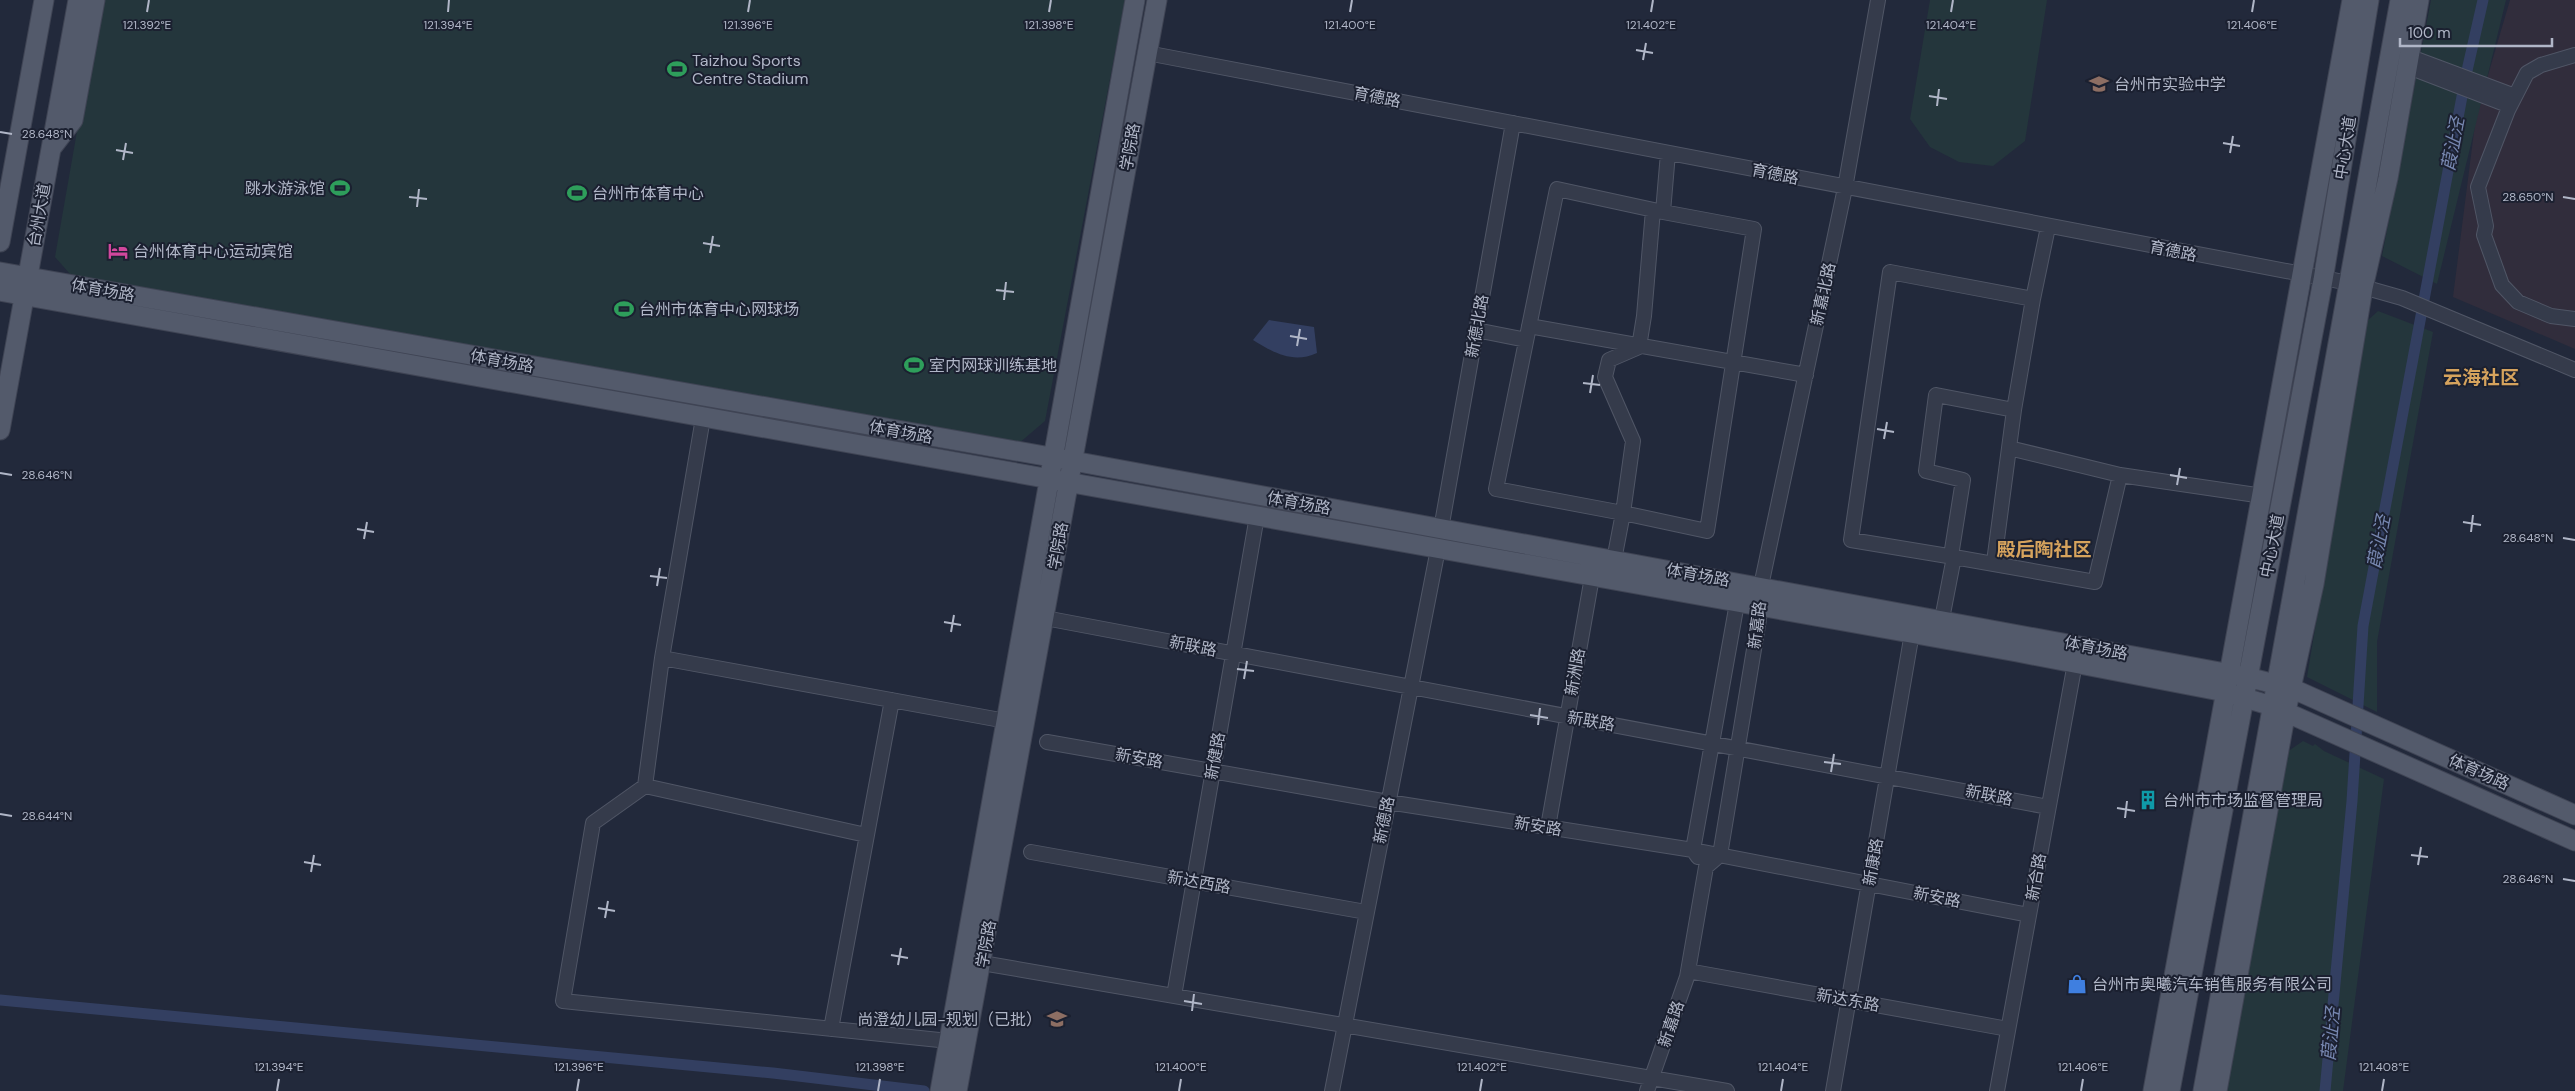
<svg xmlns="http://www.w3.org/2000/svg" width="2575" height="1091" viewBox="0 0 2575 1091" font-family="'DM Sans','Noto Sans SC',sans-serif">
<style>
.medical{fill:#312d3c}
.green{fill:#24363c}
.water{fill:#333f61}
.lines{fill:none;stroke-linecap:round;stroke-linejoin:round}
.canal{stroke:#333f61;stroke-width:11}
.minor-casing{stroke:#505666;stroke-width:16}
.major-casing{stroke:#3f4454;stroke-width:21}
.minor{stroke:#353b4b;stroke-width:14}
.major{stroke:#535a6b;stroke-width:19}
.ticks{fill:none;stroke:#b0b6c7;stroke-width:2}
.labels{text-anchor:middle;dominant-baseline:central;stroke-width:4;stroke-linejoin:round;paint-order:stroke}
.poi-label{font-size:16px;fill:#b0b6c7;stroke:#1b2030;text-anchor:start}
.street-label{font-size:16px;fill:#b0b6c7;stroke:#1b2030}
.water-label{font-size:18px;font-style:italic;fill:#7787b0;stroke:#1b2030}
.quarter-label{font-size:19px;font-weight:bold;fill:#d6a35d;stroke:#1b2030}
.ticks-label{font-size:12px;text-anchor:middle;fill:#b0b6c7;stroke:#1b2030;stroke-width:4;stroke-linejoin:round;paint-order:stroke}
</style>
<rect width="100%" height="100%" fill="#22293b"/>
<path class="medical" d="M2510,0H2575V349L2453,297L2476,116Z"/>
<path class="green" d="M100,0H1125L1045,421L1003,457L78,283L55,257Z
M1930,0H2047L2025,141L1993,166L1959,162L1930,147L1910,119Z
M2431,0H2506L2437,284L2382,256Z
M2378,311L2433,332L2377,642V712L2307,677L2366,322Z
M2303,741L2313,746L2315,744L2324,751L2384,779L2343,1091H2226L2287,752Z"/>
<path class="water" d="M1269,320L1314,327L1317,353C1293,364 1274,353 1253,340Z"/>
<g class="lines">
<path class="canal" d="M0,1000L773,1073L924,1091
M2325,1091L2352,801L2363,626L2466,75L2483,0"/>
<defs>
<path id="minor" d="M1147,53L2349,283L2402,298L2575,370
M2575,55L2541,65L2527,73L2508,110L2478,187L2486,226L2484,235L2502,285L2518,302L2551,316L2575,319
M2408,56L2515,96
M2406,66L2510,106
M1653,210L1644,316L1639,347L1609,360L1605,377L1633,441L1623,513L1707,531L1754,229L1663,212
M1529,326L1806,375
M1476,330L1526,340
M703,418L662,658L1006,721
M2009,448L2120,475L2263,496
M1441,529L1513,123
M1951,556L1963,480L1926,471L1936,395L2014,410L2033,299
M1954,557L2095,582L2120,475
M1614,560L1623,513L1496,489L1557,189L1663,212L1668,153
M1994,562L2014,410
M1045,618L2048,807
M1942,619L1954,557L1851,540L1890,272L2033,299L2048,227
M662,658L645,786L593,823L563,1001L949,1041
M1047,742L1388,802L1693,850L2029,915
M645,786L866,835
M1548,827L1592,577
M1031,852L1366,912
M1698,857L1693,850L1737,603L1744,598
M982,963L1727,1091
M1688,971L2008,1029
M1174,996L1257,516
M831,1029L892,700
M1332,1091L1438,549
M1647,1091L1687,977L1706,867L1720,855L1761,607V586L1845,188L1878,0
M1833,1091L1912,633
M1997,1091L2075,663"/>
<path id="major" d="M53,146L73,120L95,0
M0,242L44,0
M0,272L1073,461L2247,677L2291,688L2575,815
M0,291L2017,652L2225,692L2272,706L2575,841
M0,430L78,0
M940,1091L1135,0
M957,1091L1157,0
M2153,1091L2352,0
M2170,1091L2323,280L2369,0
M2203,1091L2400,0
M2217,1091L2286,711L2314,584L2363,288L2388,178L2419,0"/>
</defs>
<use href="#minor" class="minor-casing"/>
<use href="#major" class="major-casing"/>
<use href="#minor" class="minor"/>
<use href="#major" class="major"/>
</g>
<path class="ticks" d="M147,12L149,0M448,12L449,0M748,12L750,0M1049,12L1051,0M1350,12L1352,0M1651,12L1653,0M1951,12L1953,0M2252,12L2254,0M1636,50L1653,53M1643,60L1646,43M1929,96L1947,99M1937,106L1939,89M0,132L12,134M2223,143L2240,146M116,150L133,153M2230,153L2233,136M123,160L126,143M409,197L427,199M2563,197L2575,199M417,207L419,189M703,243L720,246M710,253L713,236M996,290L1014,292M1004,300L1006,282M1290,336L1307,339M1297,346L1300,329M1583,383L1600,385M1590,393L1593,375M1877,429L1894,432M1884,439L1887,422M0,473L12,475M2170,475L2187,478M2177,485L2180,468M2463,522L2481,525M357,529L374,532M2471,532L2473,515M2563,538L2575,540M364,539L367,522M650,576L667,578M657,586L660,568M944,622L961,625M951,632L954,615M1237,669L1254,671M1244,679L1247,661M1530,715L1548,718M1538,725L1540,708M1824,762L1841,764M1831,772L1834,754M2117,808L2135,811M0,814L12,816M2125,818L2127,801M2411,855L2428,857M304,862L321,865M2418,865L2421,847M311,872L314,855M2563,879L2575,881M598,908L615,911M605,918L608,901M891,955L908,958M898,965L901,948M1184,1001L1202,1004M1192,1011L1194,994M277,1091L279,1079M577,1091L579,1079M878,1091L880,1079M1179,1091L1181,1079M1480,1091L1482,1079M1781,1091L1783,1079M2081,1091L2083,1079M2382,1091L2384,1079"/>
<defs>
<symbol id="stadium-bare" viewBox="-9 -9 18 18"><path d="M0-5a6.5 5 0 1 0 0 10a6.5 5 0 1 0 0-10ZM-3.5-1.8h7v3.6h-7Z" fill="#2e9e5b" stroke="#1b2030" stroke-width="2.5" paint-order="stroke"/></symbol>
<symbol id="school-bare" viewBox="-9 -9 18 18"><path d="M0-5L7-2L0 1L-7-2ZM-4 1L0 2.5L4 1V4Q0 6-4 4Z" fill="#8d6e63" stroke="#1b2030" stroke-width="2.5" paint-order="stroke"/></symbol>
<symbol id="hotel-bare" viewBox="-9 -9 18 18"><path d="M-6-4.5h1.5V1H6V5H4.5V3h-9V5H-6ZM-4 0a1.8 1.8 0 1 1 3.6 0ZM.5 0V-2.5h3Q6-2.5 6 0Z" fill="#d1479c" stroke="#1b2030" stroke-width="2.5" paint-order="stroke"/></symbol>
<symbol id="building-bare" viewBox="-9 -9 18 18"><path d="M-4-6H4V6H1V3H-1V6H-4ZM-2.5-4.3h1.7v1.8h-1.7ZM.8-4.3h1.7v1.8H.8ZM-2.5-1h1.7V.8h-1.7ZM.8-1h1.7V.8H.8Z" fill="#0f9aa8" stroke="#1b2030" stroke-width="2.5" paint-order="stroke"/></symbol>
<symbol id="shop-bare" viewBox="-9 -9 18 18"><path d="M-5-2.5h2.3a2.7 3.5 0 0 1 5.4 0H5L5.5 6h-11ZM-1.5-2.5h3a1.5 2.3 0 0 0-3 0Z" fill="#3f7fe0" stroke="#1b2030" stroke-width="2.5" paint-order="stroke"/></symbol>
</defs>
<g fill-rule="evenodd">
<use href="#stadium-bare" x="663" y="55" width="28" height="28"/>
<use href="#school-bare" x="2085" y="70" width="28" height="28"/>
<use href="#stadium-bare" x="326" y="174" width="28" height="28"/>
<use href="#stadium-bare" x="563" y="179" width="28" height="28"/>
<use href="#hotel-bare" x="104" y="237" width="28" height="28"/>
<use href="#stadium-bare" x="610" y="295" width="28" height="28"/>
<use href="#stadium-bare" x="900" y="351" width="28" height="28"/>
<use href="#building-bare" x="2134" y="786" width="28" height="28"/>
<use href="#shop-bare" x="2063" y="970" width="28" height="28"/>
<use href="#school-bare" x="1043" y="1005" width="28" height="28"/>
</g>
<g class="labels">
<g class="poi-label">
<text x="692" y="60">Taizhou Sports<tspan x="692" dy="18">Centre Stadium</tspan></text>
<text x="2114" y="84">台州市实验中学</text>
<text x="325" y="188" text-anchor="end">跳水游泳馆</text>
<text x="592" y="193">台州市体育中心</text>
<text x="133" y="251">台州体育中心运动宾馆</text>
<text x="639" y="309">台州市体育中心网球场</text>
<text x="929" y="365">室内网球训练基地</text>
<text x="2163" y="800">台州市市场监督管理局</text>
<text x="2092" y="984">台州市奥曦汽车销售服务有限公司</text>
<text x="1042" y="1019" text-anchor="end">尚澄幼儿园-规划（已批）</text>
</g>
<g class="street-label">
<text transform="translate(1377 97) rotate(11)">育德路</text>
<text transform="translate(1130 147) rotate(-80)">学院路</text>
<text transform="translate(2345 148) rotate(-81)">中心大道</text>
<text transform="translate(1775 174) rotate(11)">育德路</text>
<text transform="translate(39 215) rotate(-80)">台州大道</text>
<text transform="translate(2173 251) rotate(11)">育德路</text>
<text transform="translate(103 290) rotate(10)">体育场路</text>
<text transform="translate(1823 294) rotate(-78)">新嘉北路</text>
<text transform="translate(1477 326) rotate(-80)">新德北路</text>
<text transform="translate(502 361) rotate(10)">体育场路</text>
<text transform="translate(901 432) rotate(10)">体育场路</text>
<text transform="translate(1299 503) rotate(10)">体育场路</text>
<text transform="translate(1058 546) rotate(-80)">学院路</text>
<text transform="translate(2272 546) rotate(-79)">中心大道</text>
<text transform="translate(1698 575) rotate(10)">体育场路</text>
<text transform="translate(1757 625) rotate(-83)">新嘉路</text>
<text transform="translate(1193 646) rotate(11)">新联路</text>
<text transform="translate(2096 648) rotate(11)">体育场路</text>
<text transform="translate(1575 672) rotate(-80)">新洲路</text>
<text transform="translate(1591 721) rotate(10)">新联路</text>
<text transform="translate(1215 756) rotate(-80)">新健路</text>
<text transform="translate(1139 758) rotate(10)">新安路</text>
<text transform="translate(2479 772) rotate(24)">体育场路</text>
<text transform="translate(1989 795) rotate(11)">新联路</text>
<text transform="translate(1384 820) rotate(-79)">新德路</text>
<text transform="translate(1538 826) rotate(9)">新安路</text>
<text transform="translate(1873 862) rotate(-80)">新康路</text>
<text transform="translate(2036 877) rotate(-80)">新合路</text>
<text transform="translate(1199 882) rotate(10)">新达西路</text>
<text transform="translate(1937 897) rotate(11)">新安路</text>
<text transform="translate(986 944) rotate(-80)">学院路</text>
<text transform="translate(1848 1000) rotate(10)">新达东路</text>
<text transform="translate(1671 1024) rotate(-71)">新嘉路</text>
</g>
<g class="water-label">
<text transform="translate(2453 144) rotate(-79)">葭沚泾</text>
<text transform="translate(2379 542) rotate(-79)">葭沚泾</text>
<text transform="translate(2331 1034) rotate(-85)">葭沚泾</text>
</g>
<g class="quarter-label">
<text x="2481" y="377">云海社区</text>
<text x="2044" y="549">殿后陶社区</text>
</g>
</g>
<g class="ticks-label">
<text x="147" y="29">121.392°E</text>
<text x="448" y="29">121.394°E</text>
<text x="748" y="29">121.396°E</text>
<text x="1049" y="29">121.398°E</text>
<text x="1350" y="29">121.400°E</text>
<text x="1651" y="29">121.402°E</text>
<text x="1951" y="29">121.404°E</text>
<text x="2252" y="29">121.406°E</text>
<text x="47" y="138">28.648°N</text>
<text x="2528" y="201">28.650°N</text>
<text x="47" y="479">28.646°N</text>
<text x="2528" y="542">28.648°N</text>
<text x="47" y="820">28.644°N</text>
<text x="2528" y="883">28.646°N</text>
<text x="279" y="1071">121.394°E</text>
<text x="579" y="1071">121.396°E</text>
<text x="880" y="1071">121.398°E</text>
<text x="1181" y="1071">121.400°E</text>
<text x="1482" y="1071">121.402°E</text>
<text x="1783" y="1071">121.404°E</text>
<text x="2083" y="1071">121.406°E</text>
<text x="2384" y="1071">121.408°E</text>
</g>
<path d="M2400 38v8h152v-8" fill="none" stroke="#b0b6c7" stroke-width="2.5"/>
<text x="2408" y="38" font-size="15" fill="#b0b6c7" stroke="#1b2030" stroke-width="4" paint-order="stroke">100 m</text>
</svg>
